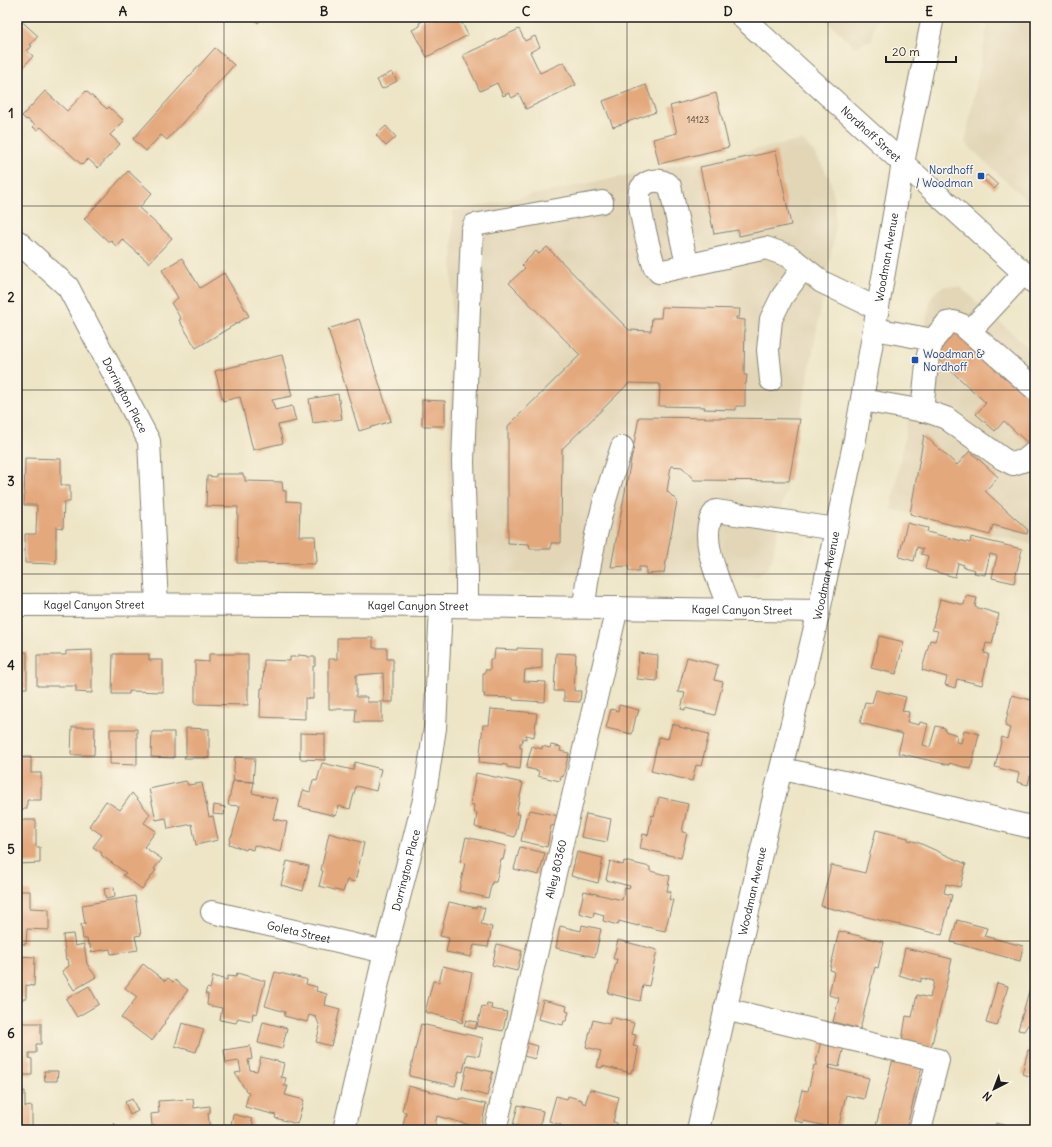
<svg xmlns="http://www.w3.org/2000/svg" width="1052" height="1147" viewBox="0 0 1052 1147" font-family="Delius,sans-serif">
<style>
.built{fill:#e2d6b7}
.building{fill:#e4a87d}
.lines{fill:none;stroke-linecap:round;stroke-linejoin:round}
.minor-casing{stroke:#848071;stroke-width:24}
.major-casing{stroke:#848071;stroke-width:24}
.minor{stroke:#fff;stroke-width:22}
.major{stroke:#fff;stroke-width:22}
.grid{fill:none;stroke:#1c1c1c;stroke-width:1;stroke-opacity:0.55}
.transit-dot{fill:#1a4fb4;stroke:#fcf5e5;stroke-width:1.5}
.labels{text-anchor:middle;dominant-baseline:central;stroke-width:3;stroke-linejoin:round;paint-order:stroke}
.number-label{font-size:9px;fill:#4e3f34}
.street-label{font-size:11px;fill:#1c1c1c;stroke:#fcf5e5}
.transit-label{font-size:11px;fill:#164399;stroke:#fcf5e5;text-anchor:end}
.neatline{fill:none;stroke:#1c1c1c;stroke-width:1.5}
.grid-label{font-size:13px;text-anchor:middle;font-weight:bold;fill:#1c1c1c}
</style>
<rect width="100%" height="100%" fill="#fcf5e5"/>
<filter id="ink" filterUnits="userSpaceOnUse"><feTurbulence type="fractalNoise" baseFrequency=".025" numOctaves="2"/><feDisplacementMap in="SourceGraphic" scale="8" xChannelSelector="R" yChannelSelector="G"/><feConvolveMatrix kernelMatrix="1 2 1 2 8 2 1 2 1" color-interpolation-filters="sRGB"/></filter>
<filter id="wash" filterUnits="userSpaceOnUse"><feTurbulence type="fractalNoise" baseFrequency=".012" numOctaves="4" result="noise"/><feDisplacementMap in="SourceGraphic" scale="16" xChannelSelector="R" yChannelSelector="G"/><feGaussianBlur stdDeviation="0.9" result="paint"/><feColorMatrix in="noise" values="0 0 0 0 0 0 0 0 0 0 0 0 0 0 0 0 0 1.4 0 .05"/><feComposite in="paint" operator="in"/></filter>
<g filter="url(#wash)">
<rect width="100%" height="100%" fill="#ede5c6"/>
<path class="built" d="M823,17H876L872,40L855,47Z
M989,17H1035V208L965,143Z
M802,140L815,153L830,178L835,202V232L833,244L800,419L772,560L767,569L758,576H751L447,573L453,211Z
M946,286L960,287L966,292L1035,354V545L891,509L930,301L934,293L939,289Z"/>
<g id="blocks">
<path class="building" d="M17,17L38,36L30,45L32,46L27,51L33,56L17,74Z
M251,17H263L258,23Z
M429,17L430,19L435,17H459L468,35L427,57L412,30L420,26L419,23Z
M519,29L525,41L535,36L540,47L530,52L540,73L564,62L576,85L526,109L519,94L512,98L509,93L503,96L497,83L480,91L463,55Z
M215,48L234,65L167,140L161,135L146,151L133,139Z
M392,72L397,81L382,89L377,80Z
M646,85L656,112L613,127L603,101Z
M45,91L67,111L86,91L107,109L109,107L124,121L110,135L120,144L98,168L88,159L82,165L41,127L37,130L33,127L35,125L27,119L26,120L22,116Z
M716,93L729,147L659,164L653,139L677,133L670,106Z
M386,126L396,137L386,146L376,135Z
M776,151L791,225L739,236L738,230L714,234L700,167Z
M128,171L152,193L139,208L172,238L149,263L122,239L116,246L110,240L109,242L84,219Z
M987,175L998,185L994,189L983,179Z
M547,247L629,330L651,331L652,318H661L662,307L740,309L739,317H736V319L745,320L744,375H747L746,384H745V406H736V410L704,409L705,407L659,406L660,384L629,383L562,449L561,543H551V549H530L529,544L508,543V426L580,355L509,283L525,268L522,265L536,251L539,254Z
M182,258L200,288L224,273L249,316L196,348L179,320L181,319L171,303L178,298L162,270Z
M359,319L391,421L359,431L328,329Z
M955,329L1035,402V444L1032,447L1004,421L995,431L976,414L986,403L933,354Z
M282,355L292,396L272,400L275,410L292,406L296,421L278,425L283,443L253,450L240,397L223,401L215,371Z
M338,394L342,419L313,423L309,399Z
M422,400L445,401V426H422Z
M639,417L800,419L789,481L694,480L682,467L671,466L667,491L677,501L664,573L646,574V567H639V571H629L628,566L611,567Z
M17,421L21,428L17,430Z
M924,435L957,465L970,451L998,477L985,491L1028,530L1027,534L993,525L990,535L910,514Z
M25,458L61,459V485H70V502H64L63,528L56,527V564L25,563V534H36L37,505H24Z
M216,474H243V476L245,477V481L282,482L283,491H286V501L300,502L299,536H315L317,561H315V564L237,563L238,507L206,506L207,476L216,477Z
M1034,521H1035V533L1033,531Z
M907,523L928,528L927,532L970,543L971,537L1022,549L1014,583L992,578L997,556L990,554L985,575L974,573L975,570L963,567L964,565L958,563L955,577L925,569L928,556L921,554L923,549L917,547L914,561L899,557Z
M966,596L977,598L975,607L999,614L992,644L986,643L984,653L989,654L982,685L957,679L955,688L945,685L947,677L922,670L930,640L935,641L938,631L932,630L940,599L964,605Z
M879,636L904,642L896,674L871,668Z
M337,638H373V648H387V659H393V702H384L383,673L356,675V697H367V702H382V722H355L356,709H329V659H337Z
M517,648L542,649V668L525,670L524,681L546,682L545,702L513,700V698L484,697L485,694H483V673H485V670H490V659H494L495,649L517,650Z
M92,650V693L76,692V686H37V655H66V651Z
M17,652H27V688H17Z
M556,653L576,654L574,691H581L580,702L564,701V691H554Z
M639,653L658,655L657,681L637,679Z
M113,654H149V660H163V692L129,691V694H112Z
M209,654H248V705L195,704V661L209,662Z
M298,655L308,656V657H315V666H313V699L305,698V719L260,717L261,688H263L264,660L290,661V657H298Z
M687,657L718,665L714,680L723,682L715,715L685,708V710L681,709L685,693L678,692Z
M876,690L906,697L902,711L909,712L907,722L919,725L920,722L928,724L923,745L930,747L936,726L945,728V731L957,735L956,742L961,743L964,730L979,734L971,769L949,763V765L898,753L903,734L860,723L865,702L872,703Z
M1012,695L1035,701V777L1030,776L1028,785L1017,782L1019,773L995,767L1002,737L1007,739L1010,728L1005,726Z
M619,705L639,710L637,716H636L632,734L606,728L611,709L618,711Z
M491,709L537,713L534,737L526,735V739L523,738L522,743H520V748H522L520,769L507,767V765L479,762L483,725H489Z
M672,724L680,726L679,727L709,734L701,766L696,765L692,781L651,771L659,737L668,739Z
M72,727H95L94,755H71Z
M186,728L209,729V758H184L186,754Z
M110,729H137V765L110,764Z
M152,732H174V758L151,757Z
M300,733L325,734V760L300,759Z
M551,745L561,747L560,751L569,753L563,777L561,776L560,781L538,776L539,771L526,768L532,746L542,749V746L550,748Z
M17,757H31V773H41V800H27V809H17Z
M235,757L255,758L253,782L233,780Z
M355,762L381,769L376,791L356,786L350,809L339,806L336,816L299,807L303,790L310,792L313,780L317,781L322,763L353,770Z
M476,773L523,783L516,814H520L515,837L475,827L477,813L473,812L474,805L470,804Z
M186,781L188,785L202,783L209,817L213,816L218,840L196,845L192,824L168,829L166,818L156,820L149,789Z
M233,781L254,782L252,793L278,799L273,819L287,822L281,852L254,845L253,850L247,848L246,850L229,844L231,836H232L240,806L228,805Z
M132,793L150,814L144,823L156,831L144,847L162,859L154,869L156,870L142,889L123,875L126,873L101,855L102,853L93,847L102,835L89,826L106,801L120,810Z
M659,797L688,804L682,832L687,833L681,858L640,848L643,834L648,835L652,815L654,816Z
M214,805L225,807L224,815L213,814Z
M530,810L559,816L556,825L551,826L547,847L521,841L526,817H528Z
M586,814L611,819L607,842L581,837Z
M17,820H36V847H40V863L17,864Z
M876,830L908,838V840L917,842L966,864L960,887L946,884L944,893L952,895L942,935L821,906L831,865L865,873Z
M329,833L364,843L355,882L347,880L343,892L319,886L323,871L321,870Z
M466,837L506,846L503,860L501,859L496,882H492L488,898L459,891L465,863L460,862Z
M520,847L545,853L539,875L514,869Z
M577,852L603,858L598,883L571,876Z
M287,861L309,866L303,891L281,885Z
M610,861L623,865L624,861L650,867V871L670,876L667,891L671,892L669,899L673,900L665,931L638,925V926L619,921L618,925L603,921L604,915L594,912L593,917L579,913L584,891L622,900L625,888L629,889L630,886L606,880Z
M114,887L115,897L106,899L104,889Z
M17,891H30V908L49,909V930L27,929L26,944H17Z
M135,896L141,935L135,936L138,950L111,954L110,949L91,952L90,944H88L87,939H83L81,924H85L82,905Z
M449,902L476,908L477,906L485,908L481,924L492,927L488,947L474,945L471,957L446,952L449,938L440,936Z
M957,920L987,928L984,936L1023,946L1020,961L951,942Z
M582,925L601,929L595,957L556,948L560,926L581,931Z
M839,931L884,942L878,968L875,967L860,1029L833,1022L839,998L829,995L834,971L830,970Z
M73,934L75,946L84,944L87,964L96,977L74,990L62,971L69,966L68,959L66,960L63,935Z
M618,940L657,950L649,986L643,985L640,1001L608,993L617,959H613Z
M497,944L522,951L517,971L492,965Z
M905,948L952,959L931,1048L902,1041L906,1016L912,1017L917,995L930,998L934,981L921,978V982L899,975Z
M17,956L35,957L34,986L26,985V999H17Z
M143,964L165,981L168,978L173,982L175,980L188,990L164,1022L165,1023L152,1041L121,1018L137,997L125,988Z
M443,966L472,973L462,1023L457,1021V1020L425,1012L433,981L439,982Z
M1035,970V1000L1031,1020L1024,1031L1018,1030Z
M275,972L305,979L307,980L306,984L317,987L316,991L327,994L325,1005L340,1009L331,1046L316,1042L320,1027L316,1017L309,1015L307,1022L284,1016L285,1012L265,1006Z
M237,973L265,981L257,1014L253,1013L252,1021L238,1018L236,1023L220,1020L222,1008L207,1005L208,994H205L207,988L210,989L213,976L227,980L228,976L236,977Z
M997,983L1008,986L997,1026L986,1023Z
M89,986L99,1004L77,1017L66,999Z
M543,1000L567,1006L566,1011L569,1012L566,1021H564L563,1025L538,1019Z
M487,1003L492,1004L491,1009L507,1012L503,1031L477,1026L482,1006L486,1007Z
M611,1017L634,1023L631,1034L636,1035L633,1046L638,1047L637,1050H638L634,1070L632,1069L631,1073L602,1066V1068L597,1067L601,1051L586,1047L593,1020L609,1024Z
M466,1020L477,1022L475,1029L464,1026Z
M263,1022L287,1028L282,1049L258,1043Z
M17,1023H41V1044H36V1053H29V1058L32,1059V1075H17Z
M182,1023L204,1029L196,1052L175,1046Z
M421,1024L483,1038L479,1056L467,1054L463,1072L459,1071L455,1086L409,1076Z
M822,1037L845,1042L839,1067L830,1065L829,1068L869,1078L864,1099L846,1095L838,1129L804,1121L803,1123L794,1120L802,1090L808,1091L814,1065H817V1062H816Z
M527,1043L538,1046L535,1059L524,1056Z
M250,1046L252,1059L248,1060L250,1070L257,1071L261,1057L284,1063L281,1077L286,1078L284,1086H288L285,1095L304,1100L297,1124L275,1118L276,1115L245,1107L249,1092L246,1091L235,1073L241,1072L239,1061L226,1063L224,1050Z
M1028,1050L1035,1052V1078L1022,1074Z
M894,1055L923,1062L906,1130H875Z
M467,1066L493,1072L487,1096L462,1089Z
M44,1071H58L57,1081H45Z
M408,1086L449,1096L448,1097L460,1100V1098L486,1104L481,1128L437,1116L434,1130H402L406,1112L402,1111Z
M590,1089L619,1097L613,1122L617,1123L615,1130H573L561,1126V1125L549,1121L556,1096L567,1099L568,1096L582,1100V1102L585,1104Z
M17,1091H25V1107L32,1106V1129L17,1130Z
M132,1099L138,1111L130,1115L125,1102Z
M193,1099L194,1108L210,1106V1112L208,1113L210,1130H161V1126H152L151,1114L159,1113L158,1101Z
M518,1105L543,1111L539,1130L513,1125Z
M233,1114L252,1119L251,1121L253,1122L252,1130H230Z
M114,1123L118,1130H108Z
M996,1123L1021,1129V1130H994Z"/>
</g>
</g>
<g filter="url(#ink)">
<use href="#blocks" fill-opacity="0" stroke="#848071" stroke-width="1"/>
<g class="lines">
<defs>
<g id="minor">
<path id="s1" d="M17,241L68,287L149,441L157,604"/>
<path d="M689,265L684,251L670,186C664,181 657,179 649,182C645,184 642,186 640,190C636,201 650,252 654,266L659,272L766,248L789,256L822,282L878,309"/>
<path d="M875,329L933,340"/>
<path d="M970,331L1024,273"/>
<path d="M771,380L768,350L771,319L782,297L803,268"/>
<path d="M862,400L929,412L946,418L1003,459L1013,464L1025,460L1035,452"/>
<path d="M922,411L928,355L933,340L947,323L954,322L962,325L1035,389"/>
<path id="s2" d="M17,605C284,603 552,607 819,611"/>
<path d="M467,606V574L463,462L472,231L474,225L602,202"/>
<path d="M584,607C589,553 604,498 622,447"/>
<path d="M730,610C721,587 695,532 716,511L836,529"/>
<path d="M782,769L844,782L1035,828"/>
<path id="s3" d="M212,912L385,952"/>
<path d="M725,1009L938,1060L920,1130"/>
<path id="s4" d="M344,1130L385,952L424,800L435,728L441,607"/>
<path id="s5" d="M495,1130L617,608"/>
</g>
<g id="major">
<path id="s6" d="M742,17L1035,283"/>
<path id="s7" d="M698,1130L771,810L819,611L855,439L903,163L933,17"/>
</g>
</defs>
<use href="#minor" class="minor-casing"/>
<use href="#major" class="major-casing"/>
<use href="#minor" class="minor"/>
<use href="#major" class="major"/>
</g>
</g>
<path class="grid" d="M224,17V1130M425,17V1130M627,17V1130M828,17V1130M17,206H1035M17,390H1035M17,574H1035M17,757H1035M17,941H1035"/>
<g class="transit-dot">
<rect x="977" y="172" width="8" height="8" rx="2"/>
<rect x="911" y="356" width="8" height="8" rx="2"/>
</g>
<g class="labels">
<g class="number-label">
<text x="698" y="119">14123</text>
</g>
<g class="street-label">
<text stroke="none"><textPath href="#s6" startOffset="174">Nordhoff Street</textPath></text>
<text stroke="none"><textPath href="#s7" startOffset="893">Woodman Avenue</textPath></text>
<text stroke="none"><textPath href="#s1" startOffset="191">Dorrington Place</textPath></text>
<text stroke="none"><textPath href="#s7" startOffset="569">Woodman Avenue</textPath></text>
<text stroke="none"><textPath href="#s2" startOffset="77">Kagel Canyon Street</textPath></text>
<text stroke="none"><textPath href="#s2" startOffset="401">Kagel Canyon Street</textPath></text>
<text stroke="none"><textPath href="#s2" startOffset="725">Kagel Canyon Street</textPath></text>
<text stroke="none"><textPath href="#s5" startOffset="268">Alley 80360</textPath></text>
<text stroke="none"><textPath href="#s4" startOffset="267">Dorrington Place</textPath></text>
<text stroke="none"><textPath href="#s7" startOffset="245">Woodman Avenue</textPath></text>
<text stroke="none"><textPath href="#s3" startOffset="89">Goleta Street</textPath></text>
</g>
<g class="transit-label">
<text x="973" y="170">Nordhoff<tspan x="973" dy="13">/ Woodman</tspan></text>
<text x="923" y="354" text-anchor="start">Woodman &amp;<tspan x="923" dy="13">Nordhoff</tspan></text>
</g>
</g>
<rect width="1052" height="1147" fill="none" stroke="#fcf5e5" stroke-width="44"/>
<g transform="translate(994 1089) rotate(222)" stroke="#fcf5e5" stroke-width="3" paint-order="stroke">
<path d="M0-3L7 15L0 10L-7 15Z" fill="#1c1c1c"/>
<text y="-6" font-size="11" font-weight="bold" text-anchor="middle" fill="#1c1c1c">N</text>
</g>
<path d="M886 56v6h70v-6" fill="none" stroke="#1c1c1c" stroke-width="2"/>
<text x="892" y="56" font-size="12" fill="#1c1c1c" stroke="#fcf5e5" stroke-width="3" paint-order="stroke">20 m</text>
<rect x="22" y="22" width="1008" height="1103" class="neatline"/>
<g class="grid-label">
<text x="123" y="16">A</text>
<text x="324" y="16">B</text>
<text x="526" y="16">C</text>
<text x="728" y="16">D</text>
<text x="929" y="16">E</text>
<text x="11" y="118">1</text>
<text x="11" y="302">2</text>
<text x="11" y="486">3</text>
<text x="11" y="670">4</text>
<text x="11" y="854">5</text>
<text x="11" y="1038">6</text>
</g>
</svg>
